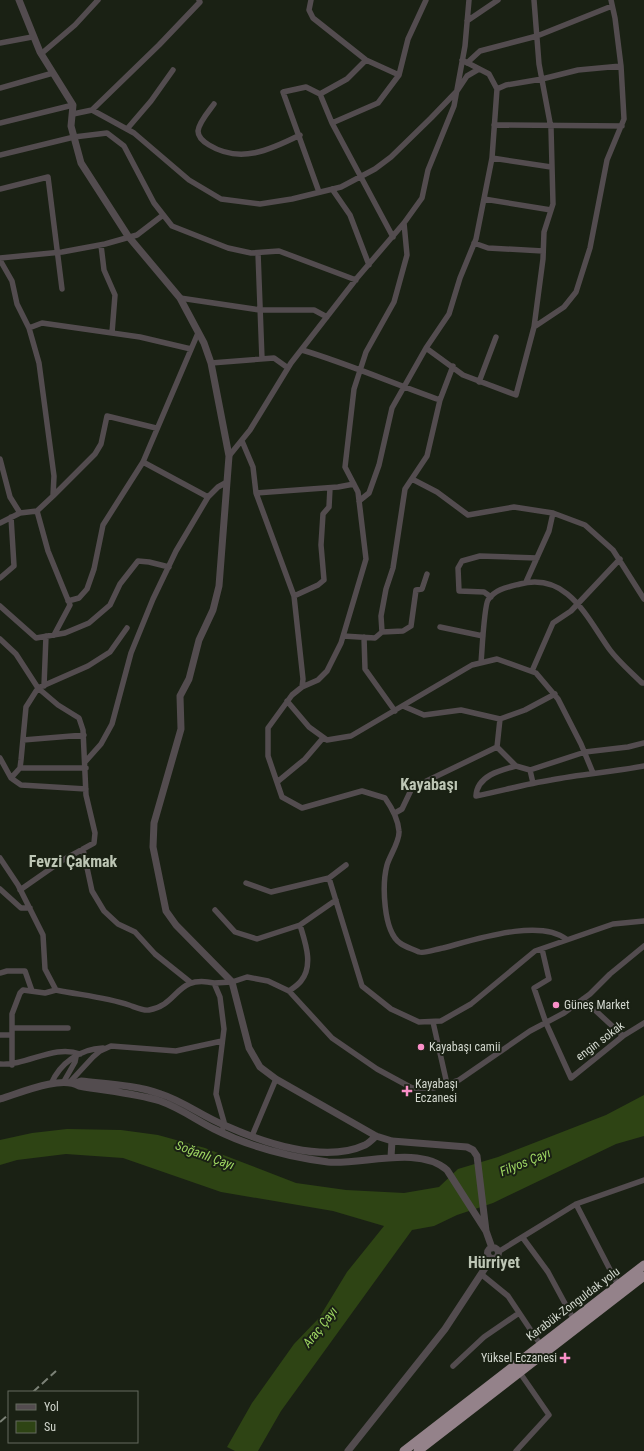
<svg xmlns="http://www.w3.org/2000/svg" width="644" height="1451" viewBox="0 0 644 1451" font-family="'Roboto Condensed',sans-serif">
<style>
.water{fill:#2e4414}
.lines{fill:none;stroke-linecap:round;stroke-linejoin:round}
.minor{stroke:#534c4f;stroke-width:5.5}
.tertiary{stroke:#534c4f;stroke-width:7}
.trunk{stroke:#94828a;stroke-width:9}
.rail{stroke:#7c8277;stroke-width:2;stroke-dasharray:8 4;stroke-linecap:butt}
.poi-dot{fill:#fa8fc8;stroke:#1a2114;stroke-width:1.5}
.labels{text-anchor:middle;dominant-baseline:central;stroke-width:4;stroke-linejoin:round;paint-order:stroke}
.poi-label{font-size:12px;fill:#d2d7ce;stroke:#1a2114;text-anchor:start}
.street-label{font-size:12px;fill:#d2d7ce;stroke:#1a2114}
.water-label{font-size:13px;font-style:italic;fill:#9ed662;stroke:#1a2114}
.district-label{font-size:16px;font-weight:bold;fill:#bdc6b5;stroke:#1a2114}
</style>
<rect width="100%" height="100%" fill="#1a2114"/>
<path class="water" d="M644,1095V1136L616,1144L493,1203L457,1215L434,1226L412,1230L281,1411L258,1451H235L227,1447L252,1403L294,1344L319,1318L347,1272L384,1226L333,1211L221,1192L123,1158L66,1154L17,1160L0,1165V1140L32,1133L67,1129L121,1130L158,1135L205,1148L296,1183L346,1190L404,1193L439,1187L458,1169L498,1157L606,1115Z"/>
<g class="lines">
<path class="minor" d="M311,0L309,10L313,18L366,60L399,75
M534,0L539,64L551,128L553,204L544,232L543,259L534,327
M467,21L498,0
M0,43L32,37
M41,54L75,25L98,0
M467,63L480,51L537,36L612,6
M0,88L53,73
M497,89L506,85L542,79L578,70L621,66
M320,94L347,79L366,60
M214,104C209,111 199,122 198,131C198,137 204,142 209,145C240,164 270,150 300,135
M92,110L159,45L200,2L199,0
M73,114L92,110L134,133L189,180L221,199L260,204L292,199L341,187L375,169L391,157L431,118L457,91L467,76L479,69
M0,123L73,105
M332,123L378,103L399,75L408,39L426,0
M494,125L622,126
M127,129L151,101L173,70
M0,155L74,137L107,133L124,146L154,203L172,226L228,248L251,253L279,251L356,280
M492,158L551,167
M0,189L48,177L62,289
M332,189L350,215L369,265
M319,192L283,92L306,87L320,94L332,123L393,237
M484,199L551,210
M404,223L407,255L394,302L366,352L354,389L345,467L358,492L366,559L341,643L327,671L318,680L302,687L292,695L268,728V756L282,797L302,808L362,791L385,798C392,808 398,818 399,831C400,841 390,855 387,865C382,884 383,931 400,943C405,947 413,949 419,952C425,954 436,949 443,948C474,940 539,918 566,939
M474,243L488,248L543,251
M101,245L104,270L115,295L112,333
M258,253L262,359
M0,258L62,252L105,244L137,235L163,215
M0,260L12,281L17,304L29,328L39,363L54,476L53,496L37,511
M180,298L260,310H314L327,317
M29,328L42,323L140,337L191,349
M426,348L463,375L516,395L534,327L564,307L576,292L590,248L607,160L624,119L621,66L615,18L611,0
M302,350C349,364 394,384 440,400
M211,363L274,358L288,368
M479,382L496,337
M242,441L253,467L256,493L294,596L303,679L302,687
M229,456L250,430L291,363L357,278L404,223L422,198L428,170L454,106L465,46L469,0
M0,459L10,497L20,513L37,511L48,551L70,605L54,635
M143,462L208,497
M412,479L437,492L468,515L514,507L553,513L585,525L613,550L644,599
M256,493L338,487L354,484
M53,496L95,454L101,444L107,416L156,428
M359,501L369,493L379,465L392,408L426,348L449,314L460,278L476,239L492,158L497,89L489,74L462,60
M0,523L20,513
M0,578L14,566L11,517
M526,582L549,531L553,513
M294,596L318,585L324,580L321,545L323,514L329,507L330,488
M491,597L484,592L459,591L458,568L462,561L480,556L537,558
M68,601L79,598L87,589L94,569L103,525L143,462L198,333
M0,606L36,638L65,633L89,623L110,605L120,584L138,561L149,562L169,567
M440,627L483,636
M382,632L403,631L411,626L416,590L422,589L427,574
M343,636L375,638L382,632L381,616L386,589L393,568L405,489L427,456L440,400L453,366
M364,637L365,669L395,711
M0,639L16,654L38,688L58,705L79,718L83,730L86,795L95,833L94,843L63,860L20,890
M481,663C482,652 484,607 488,600C495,589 508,587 520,584C568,572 587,618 610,650C619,662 631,672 642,683H644
M532,671L553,623L571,611L620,559
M44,686L46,636
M287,701L309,727L327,740L351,736L472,665L497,659L536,673L558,699L581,744L593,773
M403,706L424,715L461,710L500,719L525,710L555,694
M23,740L84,735
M497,747L516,766L530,770L585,752L628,747L644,743
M0,758L11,778L21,785L86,789
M85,762L101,744L112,724L131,653L153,599L176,551L208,497L218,487L227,482
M516,766C500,770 477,776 476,796C501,791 526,784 551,780C582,774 613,772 644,766
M20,768H86
M530,770L533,783
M11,778L20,768L21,760L26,707L38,688L88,666L110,652L127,628
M277,782L305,759L323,738
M395,813L402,809L412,788L497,747L500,719
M83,849L92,891L104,911L118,924L135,932L155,954L190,982
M0,858L18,885L43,935L45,969L56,990C80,995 105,997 129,1005C135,1007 143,1011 149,1010C179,1005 176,974 214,983L220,997L224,1029L216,1094L224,1122L223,1128
M329,878L362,986L391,1009L419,1022L441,1021L471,1004L535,951L613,924L644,921
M246,883L271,892L329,878L346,865
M0,889L21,908H30
M215,910L235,932L257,939L300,925L336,900
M542,949L549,979L534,988L546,1023L571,1078L623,1036L644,1023
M0,973L7,971H25L32,991
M214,983L232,982L247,977L268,981L289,991L332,1038L377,1069L412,1088H434L459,1080L530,1031L564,1013L590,994L610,974L644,946
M289,991C293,988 298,985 301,981C314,965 305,942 300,925
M583,999L623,1036
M433,1022L447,1084
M12,1028H68
M0,1035H12
M0,1064C27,1066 54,1044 80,1054
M12,1065V1014L20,993L23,990L45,993L56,990
M63,1083L75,1062L76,1057
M69,1083L93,1057L100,1051L111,1046L176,1051L222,1041
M51,1084C60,1063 80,1049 103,1048
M252,1136L276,1079
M576,1204L619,1287
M523,1238L548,1272L575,1322
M498,1252L576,1204L644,1180
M481,1274L508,1296L542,1347
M453,1366L484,1337L519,1313
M516,1451L549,1415L518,1370"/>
<path class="tertiary" d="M19,0L40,52L73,105L71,126L81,163L128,236L180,298L204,343L211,363L229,456L219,586L213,610L199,640L189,679L180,696L181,729L154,823L153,847L166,911L176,925L232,982L249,1048L260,1067L276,1079L376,1136L392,1141L467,1147L473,1150L477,1156L486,1231
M75,1083L81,1081C107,1084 136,1085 161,1094C183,1101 202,1116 224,1125C262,1142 324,1164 365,1145C369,1143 373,1139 376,1136
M0,1099C20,1093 61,1075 79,1086C106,1091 134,1093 160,1101C180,1108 196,1120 214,1129C250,1147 289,1157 328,1162C362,1165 419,1145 447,1170L486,1231L492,1248
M391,1157L392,1141
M487.5 1253a5.5 5.5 0 1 1 11 0a5.5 5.5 0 1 1-11 0Z
M348,1451L445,1329L491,1259"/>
<path class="trunk" d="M404,1451L644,1265
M418,1451L644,1276"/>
<path class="rail" d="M33,1392L56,1371
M0,1422L9,1414"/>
</g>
<g class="poi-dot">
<circle cx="556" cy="1005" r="4"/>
<circle cx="421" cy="1047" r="4"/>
<path d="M405 1085h4v4h4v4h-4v4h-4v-4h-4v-4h4z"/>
<path d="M563 1352h4v4h4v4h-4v4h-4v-4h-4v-4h4z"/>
</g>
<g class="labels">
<g class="poi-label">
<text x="564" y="1005">Güneş Market</text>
<text x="429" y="1047">Kayabaşı camii</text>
<text x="415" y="1084">Kayabaşı<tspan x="415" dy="14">Eczanesi</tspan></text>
<text x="557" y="1358" text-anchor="end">Yüksel Eczanesi</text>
</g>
<g class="street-label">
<text transform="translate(600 1041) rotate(-37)">engin sokak</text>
<text transform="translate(573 1304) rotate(-37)">Karabük-Zonguldak yolu</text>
</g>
<g class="water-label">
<text transform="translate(205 1155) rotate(20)">Soğanlı Çayı</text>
<text transform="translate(525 1162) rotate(-22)">Filyos Çayı</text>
<text transform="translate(320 1327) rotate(-52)">Araç Çayı</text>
</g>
<g class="district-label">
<text x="429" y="784">Kayabaşı</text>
<text x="73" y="861">Fevzi Çakmak</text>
<text x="494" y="1262">Hürriyet</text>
</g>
</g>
<rect x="8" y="1391" width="130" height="52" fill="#1a2114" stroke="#646a5e"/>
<rect x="16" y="1404" width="20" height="6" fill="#534c4f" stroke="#646a5e"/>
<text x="44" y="1411" font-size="12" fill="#d2d7ce">Yol</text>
<rect x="16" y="1421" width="20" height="12" fill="#2e4414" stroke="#646a5e"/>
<text x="44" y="1431" font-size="12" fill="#d2d7ce">Su</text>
</svg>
